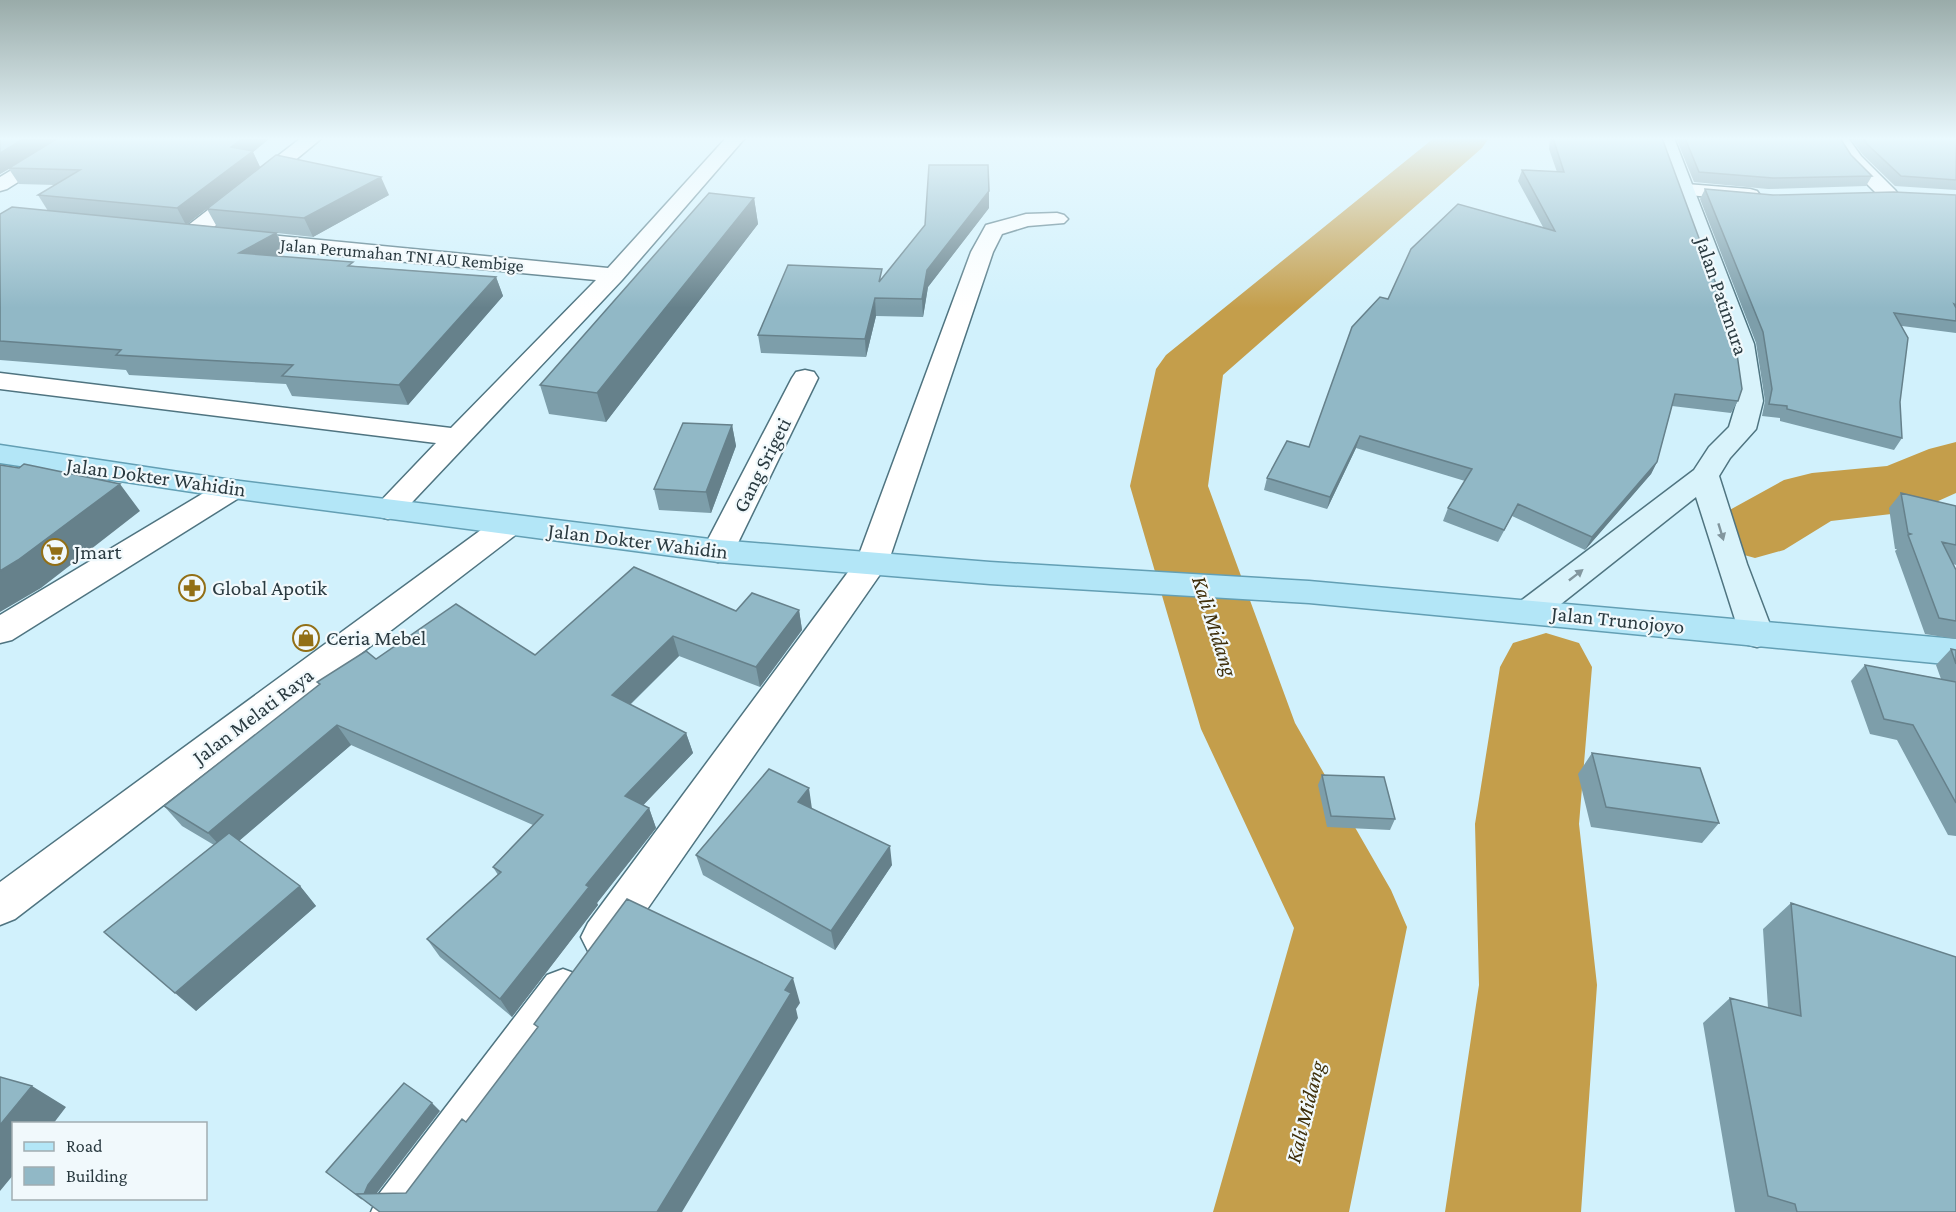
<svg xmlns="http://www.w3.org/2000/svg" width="1956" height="1212" viewBox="0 0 1956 1212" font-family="'Crimson Pro',serif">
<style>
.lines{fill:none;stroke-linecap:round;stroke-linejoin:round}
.river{fill:#c49e4b;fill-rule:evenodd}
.street-casing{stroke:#4f7480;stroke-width:3}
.secondary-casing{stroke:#4f7480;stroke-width:3}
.primary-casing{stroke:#639fb4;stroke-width:3}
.street{fill:#fff;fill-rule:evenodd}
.secondary{fill:#d9f3fb;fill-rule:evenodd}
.primary{fill:#b3e6f7;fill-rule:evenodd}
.wall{fill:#7d9eaa}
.shaded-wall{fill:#66818b}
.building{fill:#91b8c6;stroke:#66818b;stroke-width:1.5}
.oneway{fill:#82969e}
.labels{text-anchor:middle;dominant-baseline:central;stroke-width:4.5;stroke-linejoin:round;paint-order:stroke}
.far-street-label{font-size:18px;fill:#2a3a40;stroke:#f1f9fc}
.street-label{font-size:21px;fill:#2a3a40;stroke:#f1f9fc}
.poi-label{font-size:21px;fill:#2a3a40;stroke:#f1f9fc;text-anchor:start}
.water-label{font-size:22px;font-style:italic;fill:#3f2f0a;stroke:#f1f9fc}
</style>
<rect width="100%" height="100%" fill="#d1f1fc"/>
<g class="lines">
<path class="river" d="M1434,138H1489L1482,148L1223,375L1208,486L1295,723L1391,890L1407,927L1349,1212H1213L1294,928L1201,729L1130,486L1156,369L1166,355Z
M1956,442V493L1927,506L1900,513L1831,521L1784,550L1755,558L1726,550L1715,531L1726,512L1784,480L1812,473L1887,466L1929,449Z
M1546,633L1579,643L1592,667L1579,824L1597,985L1581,1212H1445L1479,985L1475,824L1500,667L1513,643Z"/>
<defs>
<path id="street" d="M65,138H88L7,189L0,191V177Z
M301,138H322L198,240H182L179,235L182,230Z
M726,138H745L622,280L399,516L388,519L377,516L373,509L436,443L0,389V373L451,428L596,280L238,246L230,244L227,239L230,234L238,232L608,268Z
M1830,138H1848L1861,156L1895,190L1898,194L1895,198H1881L1847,164Z
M1686,184L1750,189L1757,191L1760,195L1757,199L1750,201L1679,194L1676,190L1679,186Z
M1057,213L1064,215L1068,219L1064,223L1028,226L1002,234L993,252L888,563L618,951L603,957L588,951L581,937L588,923L857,560L971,252L986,225L1026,214Z
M805,370L814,372L818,378L734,551L729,558L718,562L707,558L702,551L792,378L796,372Z
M232,480L242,482L247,489L242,496L12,640L0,643V615L222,482Z
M507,516L518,519L522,526L518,533L15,919L0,925V882L496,519Z
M563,969L579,975L585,990L579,1005L428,1212H371L379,1194L547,975Z"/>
<path id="secondary" d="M1656,138H1674L1754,344L1763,401L1756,429L1730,458L1719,476L1747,564L1774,635L1769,644L1757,647L1745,644L1740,635L1696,497L1542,619L1530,623L1518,619L1513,611L1518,603L1694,470L1709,447L1729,427L1737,401L1730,344Z"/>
<path id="primary" d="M0,445L232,480L718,540L990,562L1309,581L1956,639V665L1309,603L990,584L718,562L232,498L0,463Z"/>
</defs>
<use href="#street" class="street-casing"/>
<use href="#secondary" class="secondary-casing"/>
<use href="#primary" class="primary-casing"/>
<use href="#street" class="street"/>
<use href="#secondary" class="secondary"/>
<use href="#primary" class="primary"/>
</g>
<path class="wall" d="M0,138H270L253,152L260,167L187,224L217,227L207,209L389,195L313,237L277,233L285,252L277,256L355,266L496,277L503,296L408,405L292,396L286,384L129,375L126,370L0,360V214L48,211L38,195L55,185L19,184L9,169L0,174Z
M1550,138H1662L1738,401L1731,413L1672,406L1657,462L1651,474L1585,550L1512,516L1498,542L1443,521L1448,508L1465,481L1356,448L1327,509L1264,490L1267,478L1309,447L1388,299L1543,227L1518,181L1522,170L1557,172L1549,149Z
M1676,138H1840L1851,155L1872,176L1866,186L1768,189L1694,182Z
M1850,138H1956V190L1895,186L1863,155Z
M1705,189L1773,195H1956V333L1902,326L1900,402L1902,438L1894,450L1780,421V418L1762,416L1765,401L1756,343L1700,199Z
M754,198L758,224L606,422L549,414L540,385Z
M989,208L928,287L923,317L876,316L866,357L761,353L758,335L883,278Z
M732,425L736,446L711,513L659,510L654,489Z
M1901,493L1956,506V565L1953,564L1956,570V639L1925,634L1895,551L1897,549H1895L1889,508Z
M799,610L802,630L760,687L679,656L630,705L686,733L693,753L643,805L649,808L656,828L597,903L598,905L512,1017L440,957L427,939L498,875L493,867L533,825L351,745L239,841L300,886L316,906L196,1011L214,845L182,826L164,806L319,685L317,682L376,659L535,655L736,611Z
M1951,649L1956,650V836L1948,835L1897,740L1870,734L1851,681L1865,665L1941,679L1936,665Z
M1592,753L1719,823L1702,843L1591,827L1578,774Z
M1322,775L1395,819L1390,830L1327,827L1318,785Z
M812,809L892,865L835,950L703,875L696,855Z
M1791,903L1956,1212H1735L1703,1023L1730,998L1768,1008L1763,929Z"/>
<path class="shaded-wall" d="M25,138H60L0,174V153Z
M243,138H270L253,152L260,167L186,225L177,208L231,147Z
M381,177L389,195L313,237L304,218Z
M989,191V208L928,287L923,317L922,299L927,270Z
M754,198L758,224L606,422L597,393Z
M276,233L285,252L248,272L239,253Z
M496,277L503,296L408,405L399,385Z
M875,298L876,316L866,357L865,339Z
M732,425L736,446L711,513L706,492Z
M1360,436L1356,448L1327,509L1330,497Z
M1657,462L1651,474L1585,550L1592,537Z
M120,484L140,511L41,588L0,612V571Z
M799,610L802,630L760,687L756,667Z
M673,636L679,656L619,715L612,695Z
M337,725L351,745L226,852L208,833Z
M686,733L693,753L633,816L625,796Z
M809,788L812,809L798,802Z
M649,808L656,828L597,903L598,905L512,1017L500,999L586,885Z
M890,846L892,865L835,950L831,931Z
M300,886L316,906L196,1011L175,993Z
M793,978L800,1003L796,1009L798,1018L682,1212H657L785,990Z
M32,1086L66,1107L53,1124H14V1174L0,1191V1125Z
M432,1103L440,1111L377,1193L371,1206L362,1198L368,1185Z"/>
<path class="building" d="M0,138H25L0,153Z
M58,138H243L231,147L253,151L177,208L38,195L80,170L9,168Z
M1553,138H1662L1734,333L1742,389L1738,401L1675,394L1657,462L1592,537L1518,504L1504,530L1448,508L1472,469L1360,436L1330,497L1267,478L1287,441L1309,447L1352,327L1380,297L1388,299L1411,249L1458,204L1555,231L1522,170L1564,172Z
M1685,138H1840L1851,155L1872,176L1773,178L1699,172Z
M1863,138H1956V180L1901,176L1868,145Z
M276,155L381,177L304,218L207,209Z
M929,165H988L989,191L927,270L922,299L875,298L865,339L758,335L788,265L882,269L879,282L925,225Z
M1705,189L1773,195L1894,192L1956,195V305L1954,304L1956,308V321L1894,313L1908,338L1900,402L1902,438L1787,409V406L1769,404L1772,389L1763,332Z
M709,193L754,198L597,393L540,385Z
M12,207L276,233L239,253L353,262L348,266L496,277L399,385L282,376L293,365L116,355L121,350L0,341V214Z
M683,423L732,425L706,492L654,489Z
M24,464L120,484L18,560L0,571V465L19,468Z
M1901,493L1956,506V545L1942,542L1956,570V621L1939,618L1908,535L1911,534L1908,533Z
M634,567L736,611L752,593L799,610L756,667L673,636L612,695L686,733L625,796L649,808L586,885L589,887L500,999L427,939L501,872L493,867L543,815L337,725L208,833L164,806L320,684L317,682L366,651L376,659L456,604L535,655Z
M1951,649L1956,650V664Z
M1865,665L1956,682V803L1913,725L1884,719Z
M1592,753L1700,768L1719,823L1606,807Z
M769,769L809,788L798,802L890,846L831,931L696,855Z
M1322,775L1384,777L1395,819L1331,816Z
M229,833L300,886L175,993L104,932Z
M627,899L793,978L785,990L791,993L657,1212H380L356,1194L406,1193L462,1119L466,1122L538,1027L534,1024Z
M1791,903L1956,957V1212H1797L1795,1204L1768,1196L1730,998L1801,1016Z
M0,1077L32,1086L0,1125Z
M404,1083L432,1103L368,1185L364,1194H356L362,1199L326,1172Z"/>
<defs><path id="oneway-solid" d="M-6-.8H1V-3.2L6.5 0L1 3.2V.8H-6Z" transform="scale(1.5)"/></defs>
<g class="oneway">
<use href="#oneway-solid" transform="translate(1721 532) rotate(73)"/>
<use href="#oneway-solid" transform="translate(1576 575) rotate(-38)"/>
</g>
<linearGradient id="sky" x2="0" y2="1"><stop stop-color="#99aba9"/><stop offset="0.45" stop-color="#eaf9fe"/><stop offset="1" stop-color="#eaf9fe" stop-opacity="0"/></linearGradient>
<rect width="1956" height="308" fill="url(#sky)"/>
<defs>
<symbol id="supermarket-ring" viewBox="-11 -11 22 22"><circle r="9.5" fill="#f1f9fc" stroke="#926f16" stroke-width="1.5"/><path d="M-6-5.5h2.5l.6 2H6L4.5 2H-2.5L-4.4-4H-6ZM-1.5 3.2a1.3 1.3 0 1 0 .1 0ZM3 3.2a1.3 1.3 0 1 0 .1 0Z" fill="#926f16"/></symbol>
<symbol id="pharmacy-ring" viewBox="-11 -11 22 22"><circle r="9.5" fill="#f1f9fc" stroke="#926f16" stroke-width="1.5"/><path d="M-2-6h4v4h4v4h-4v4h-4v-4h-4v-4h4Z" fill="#926f16"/></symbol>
<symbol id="shop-ring" viewBox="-11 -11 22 22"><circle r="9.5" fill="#f1f9fc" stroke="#926f16" stroke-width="1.5"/><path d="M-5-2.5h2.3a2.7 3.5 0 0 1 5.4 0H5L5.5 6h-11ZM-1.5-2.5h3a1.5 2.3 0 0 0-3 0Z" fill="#926f16"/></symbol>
</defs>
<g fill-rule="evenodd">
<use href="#supermarket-ring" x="40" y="537" width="30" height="30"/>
<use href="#pharmacy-ring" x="177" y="573" width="30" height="30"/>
<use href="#shop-ring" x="291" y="623" width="30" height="30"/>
</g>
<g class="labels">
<g class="far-street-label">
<text transform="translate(402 255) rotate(5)">Jalan Perumahan TNI AU Rembige</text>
</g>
<g class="street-label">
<text transform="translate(1722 296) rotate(71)">Jalan Patimura</text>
<text transform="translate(762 465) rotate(-63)">Gang Srigeti</text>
<text transform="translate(156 477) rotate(8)">Jalan Dokter Wahidin</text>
<text transform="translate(638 541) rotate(7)">Jalan Dokter Wahidin</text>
<text transform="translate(1618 620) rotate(6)">Jalan Trunojoyo</text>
<text transform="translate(253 716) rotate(-37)">Jalan Melati Raya</text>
</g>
<g class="poi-label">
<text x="74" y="552">Jmart</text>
<text x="212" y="588">Global Apotik</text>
<text x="326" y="638">Ceria Mebel</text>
</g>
<g class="water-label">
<text transform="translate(1215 626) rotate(72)">Kali Midang</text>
<text transform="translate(1305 1112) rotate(-76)">Kali Midang</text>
</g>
</g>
<rect x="12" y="1122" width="195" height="78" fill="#f1f9fc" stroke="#a1adb1" stroke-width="1.5"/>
<rect x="24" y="1142" width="30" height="9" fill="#b3e6f7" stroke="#a1adb1" stroke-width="1.5"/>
<text x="66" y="1152" font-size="18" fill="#2a3a40">Road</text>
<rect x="24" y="1167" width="30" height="18" fill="#91b8c6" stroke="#a1adb1" stroke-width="1.5"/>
<text x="66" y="1182" font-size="18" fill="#2a3a40">Building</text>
</svg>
